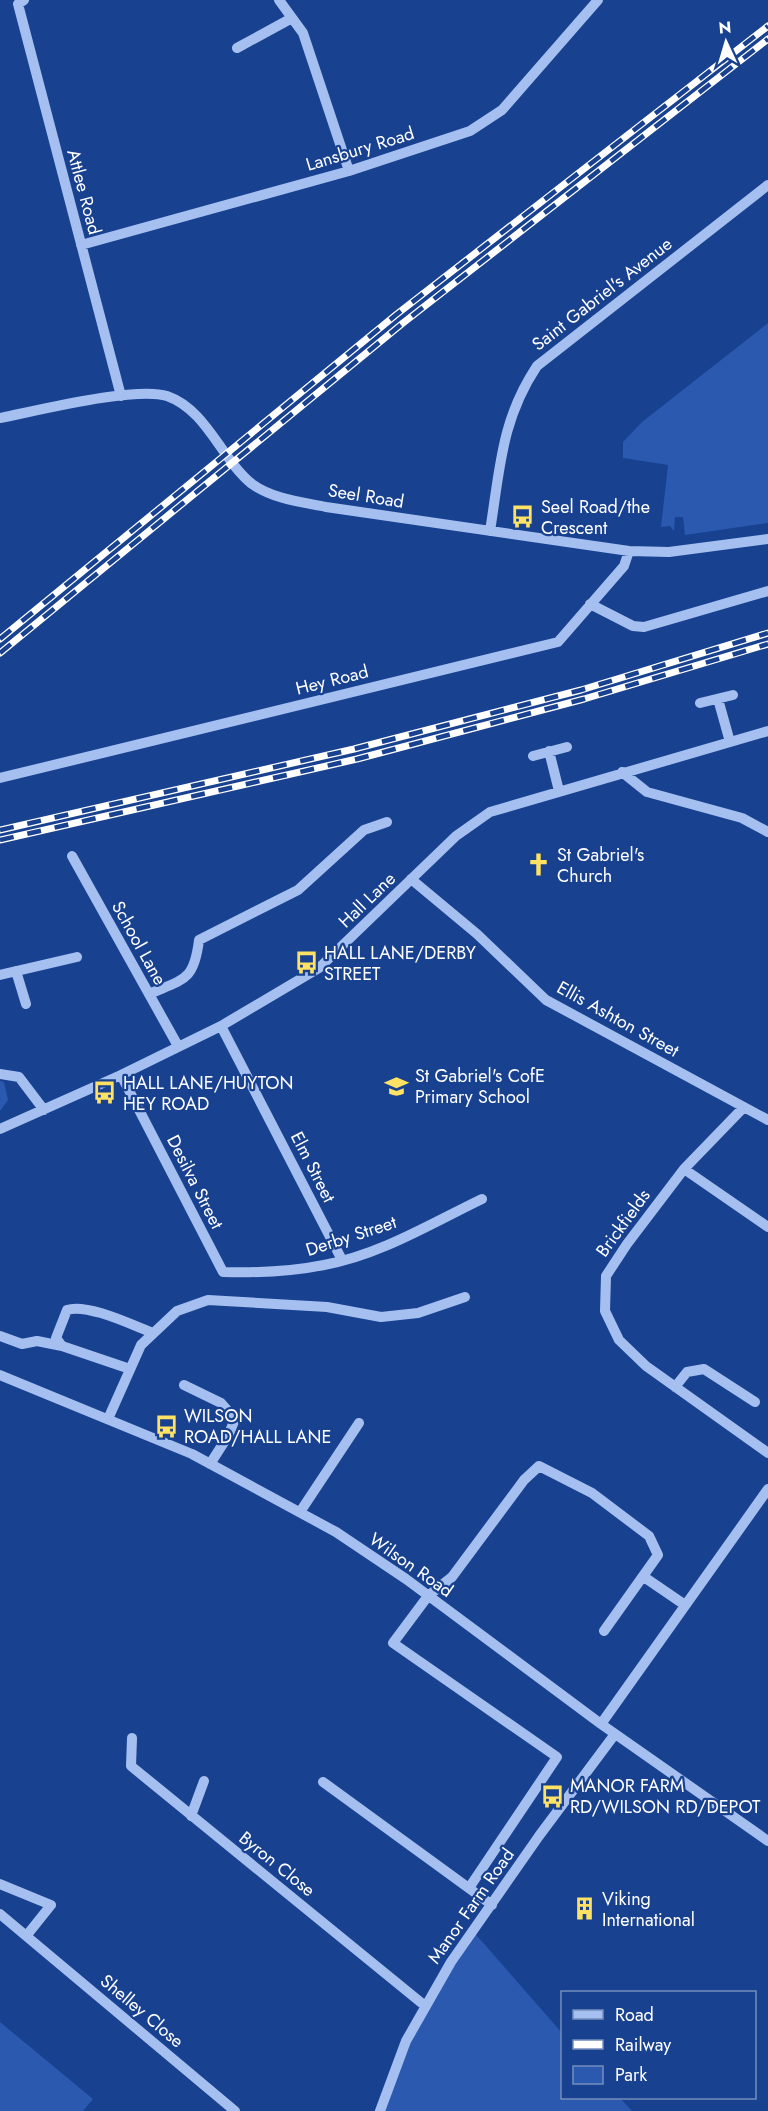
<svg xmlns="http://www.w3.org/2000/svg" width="768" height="2111" viewBox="0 0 768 2111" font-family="Jost,sans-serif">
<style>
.green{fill:#2a59af}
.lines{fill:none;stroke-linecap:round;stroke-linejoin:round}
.minor{stroke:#a5c0f0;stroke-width:10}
.rail-casing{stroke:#fff;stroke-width:7}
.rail{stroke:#184190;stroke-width:4.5;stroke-dasharray:14;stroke-linecap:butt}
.labels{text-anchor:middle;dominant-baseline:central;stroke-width:4.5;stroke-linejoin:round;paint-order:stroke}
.street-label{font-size:18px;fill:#fff;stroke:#184190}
.poi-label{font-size:18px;fill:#fff;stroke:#184190;text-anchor:start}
</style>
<rect width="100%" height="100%" fill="#184190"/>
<path class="green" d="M768,323V523L685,535L683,517H675L674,531L670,526L661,527L668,465L623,458V442L642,422Z
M0,1081L4,1082L8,1100L0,1111Z
M472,1930L562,2033V2098H620L632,2111H380L395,2066Z
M0,2022L93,2099L83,2111H0Z"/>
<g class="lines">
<path class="minor" d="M24,0L18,4L121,396
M279,0L303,33L349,171
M237,48L292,18
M81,245L349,171L470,131L502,110L598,0
M0,418C36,411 136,386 167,396C207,410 221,459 252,484C273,499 301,502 326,507L629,551L669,552L768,539
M490,531C500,469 501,420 537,366L768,185
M590,604L633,626L644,627L768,591
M718,699L730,742
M700,703L733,695
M549,751L559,791
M533,756L567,747
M622,772L647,792L742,818L768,832
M0,778L558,642L624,566L629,551
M72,856L178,1046
M411,879L477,934L546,1000L768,1120
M16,971L26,1004
M0,975L77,957
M149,994C184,979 194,981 199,940L298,890L364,830L387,822
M221,1026L342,1260
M0,1074L19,1077L44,1110
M121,1075L223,1272C257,1273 290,1272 324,1265C380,1255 432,1223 482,1199
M743,1108L684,1169L627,1244L606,1276L605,1311L619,1340L646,1366L768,1453
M0,1129L121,1075L221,1026L319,968L456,836L490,812L768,731
M684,1169L768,1227
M0,1336L22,1344L37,1341L62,1346
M130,1369L62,1346L56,1338L67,1310C87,1303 132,1325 153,1333
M0,1375L192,1454L336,1532L406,1579L601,1724L768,1841
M184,1385L221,1403L235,1419L228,1436L210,1464
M675,1387L687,1372L704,1369L755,1402
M108,1419L141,1345L177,1311L208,1300L327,1307L381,1317L418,1313L465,1297
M300,1512L359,1423
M644,1577L685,1605
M601,1724L768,1489
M132,1738L131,1766L424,2005
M323,1782L492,1905
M191,1816L204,1781
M0,1884L51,1905L27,1935
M469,1888L557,1757L393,1643L428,1596L452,1577L524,1480L539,1466L592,1493L649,1536L658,1555L604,1631
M0,1914L235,2111
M380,2111L406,2041L451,1962L539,1836L615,1734"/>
<defs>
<path id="rail" d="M0,639L397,314L768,26
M0,653L403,323L768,39
M0,830L354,749L581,690L768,633
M0,840L357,759L584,699L768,644"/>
</defs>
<use href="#rail" class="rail-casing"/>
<use href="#rail" class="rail"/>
</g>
<defs>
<symbol id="bus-bare" viewBox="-9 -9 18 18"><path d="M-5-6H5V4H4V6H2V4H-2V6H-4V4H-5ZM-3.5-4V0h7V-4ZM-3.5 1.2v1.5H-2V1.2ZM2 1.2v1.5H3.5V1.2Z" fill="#ffe164" stroke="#184190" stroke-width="2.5" paint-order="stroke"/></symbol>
<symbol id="church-bare" viewBox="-9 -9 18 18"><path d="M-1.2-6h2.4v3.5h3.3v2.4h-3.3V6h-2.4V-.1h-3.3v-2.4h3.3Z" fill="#ffe164" stroke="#184190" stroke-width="2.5" paint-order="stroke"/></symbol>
<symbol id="school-bare" viewBox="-9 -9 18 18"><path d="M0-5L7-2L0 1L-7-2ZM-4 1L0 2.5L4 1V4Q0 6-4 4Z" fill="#ffe164" stroke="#184190" stroke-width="2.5" paint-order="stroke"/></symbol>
<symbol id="building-bare" viewBox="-9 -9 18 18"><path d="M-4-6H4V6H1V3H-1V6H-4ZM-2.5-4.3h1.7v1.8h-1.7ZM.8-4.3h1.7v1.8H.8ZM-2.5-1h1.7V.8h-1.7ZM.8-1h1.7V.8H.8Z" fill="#ffe164" stroke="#184190" stroke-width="2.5" paint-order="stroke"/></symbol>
</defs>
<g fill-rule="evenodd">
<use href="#bus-bare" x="506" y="500" width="33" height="33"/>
<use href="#church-bare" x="522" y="848" width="33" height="33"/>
<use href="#bus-bare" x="290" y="946" width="33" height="33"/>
<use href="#school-bare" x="380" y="1070" width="33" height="33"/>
<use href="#bus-bare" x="88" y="1076" width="33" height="33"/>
<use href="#bus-bare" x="150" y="1410" width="33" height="33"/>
<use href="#bus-bare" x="536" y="1780" width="33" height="33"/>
<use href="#building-bare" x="568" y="1892" width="33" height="33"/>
</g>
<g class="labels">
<g class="street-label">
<text transform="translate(360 149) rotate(-17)">Lansbury Road</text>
<text transform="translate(84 192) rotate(75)">Attlee Road</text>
<text transform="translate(602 294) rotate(-38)">Saint Gabriel's Avenue</text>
<text transform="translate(366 496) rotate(9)">Seel Road</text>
<text transform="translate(332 680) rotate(-14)">Hey Road</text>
<text transform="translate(367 900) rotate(-44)">Hall Lane</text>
<text transform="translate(139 943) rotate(61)">School Lane</text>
<text transform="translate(618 1019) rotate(29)">Ellis Ashton Street</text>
<text transform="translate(313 1167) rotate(63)">Elm Street</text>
<text transform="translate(195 1182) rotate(63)">Desilva Street</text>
<text transform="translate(623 1223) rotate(-54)">Brickfields</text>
<text transform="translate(351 1236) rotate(-18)">Derby Street</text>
<text transform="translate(411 1565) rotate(35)">Wilson Road</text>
<text transform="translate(277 1864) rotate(39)">Byron Close</text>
<text transform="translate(471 1906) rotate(-55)">Manor Farm Road</text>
<text transform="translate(142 2011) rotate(40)">Shelley Close</text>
</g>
<g class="poi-label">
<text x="541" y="507">Seel Road/the<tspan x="541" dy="21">Crescent</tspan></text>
<text x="557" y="855">St Gabriel's<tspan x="557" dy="21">Church</tspan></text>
<text x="324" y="953">HALL LANE/DERBY<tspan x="324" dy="21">STREET</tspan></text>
<text x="415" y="1076">St Gabriel's CofE<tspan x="415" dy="21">Primary School</tspan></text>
<text x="123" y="1083">HALL LANE/HUYTON<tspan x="123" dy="21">HEY ROAD</tspan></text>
<text x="184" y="1416">WILSON<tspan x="184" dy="21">ROAD/HALL LANE</tspan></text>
<text x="570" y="1786">MANOR FARM<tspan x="570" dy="21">RD/WILSON RD/DEPOT</tspan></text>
<text x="602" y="1899">Viking<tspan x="602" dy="21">International</tspan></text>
</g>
</g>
<rect x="561" y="1991" width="195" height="108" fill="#184190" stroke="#748dbc" stroke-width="1.5"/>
<rect x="573" y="2010" width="30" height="9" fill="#a5c0f0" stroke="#748dbc" stroke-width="1.5"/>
<text x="615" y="2021" font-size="18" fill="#ffffff">Road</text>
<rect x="573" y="2040" width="30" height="9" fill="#ffffff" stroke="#748dbc" stroke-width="1.5"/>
<text x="615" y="2051" font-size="18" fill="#ffffff">Railway</text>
<rect x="573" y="2066" width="30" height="18" fill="#2a59af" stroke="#748dbc" stroke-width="1.5"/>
<text x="615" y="2081" font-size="18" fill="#ffffff">Park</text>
<g transform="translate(726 42) rotate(356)" stroke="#184190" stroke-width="4.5" paint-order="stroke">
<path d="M0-4.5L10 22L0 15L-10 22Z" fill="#ffffff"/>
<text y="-9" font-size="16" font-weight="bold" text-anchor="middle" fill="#ffffff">N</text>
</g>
</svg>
